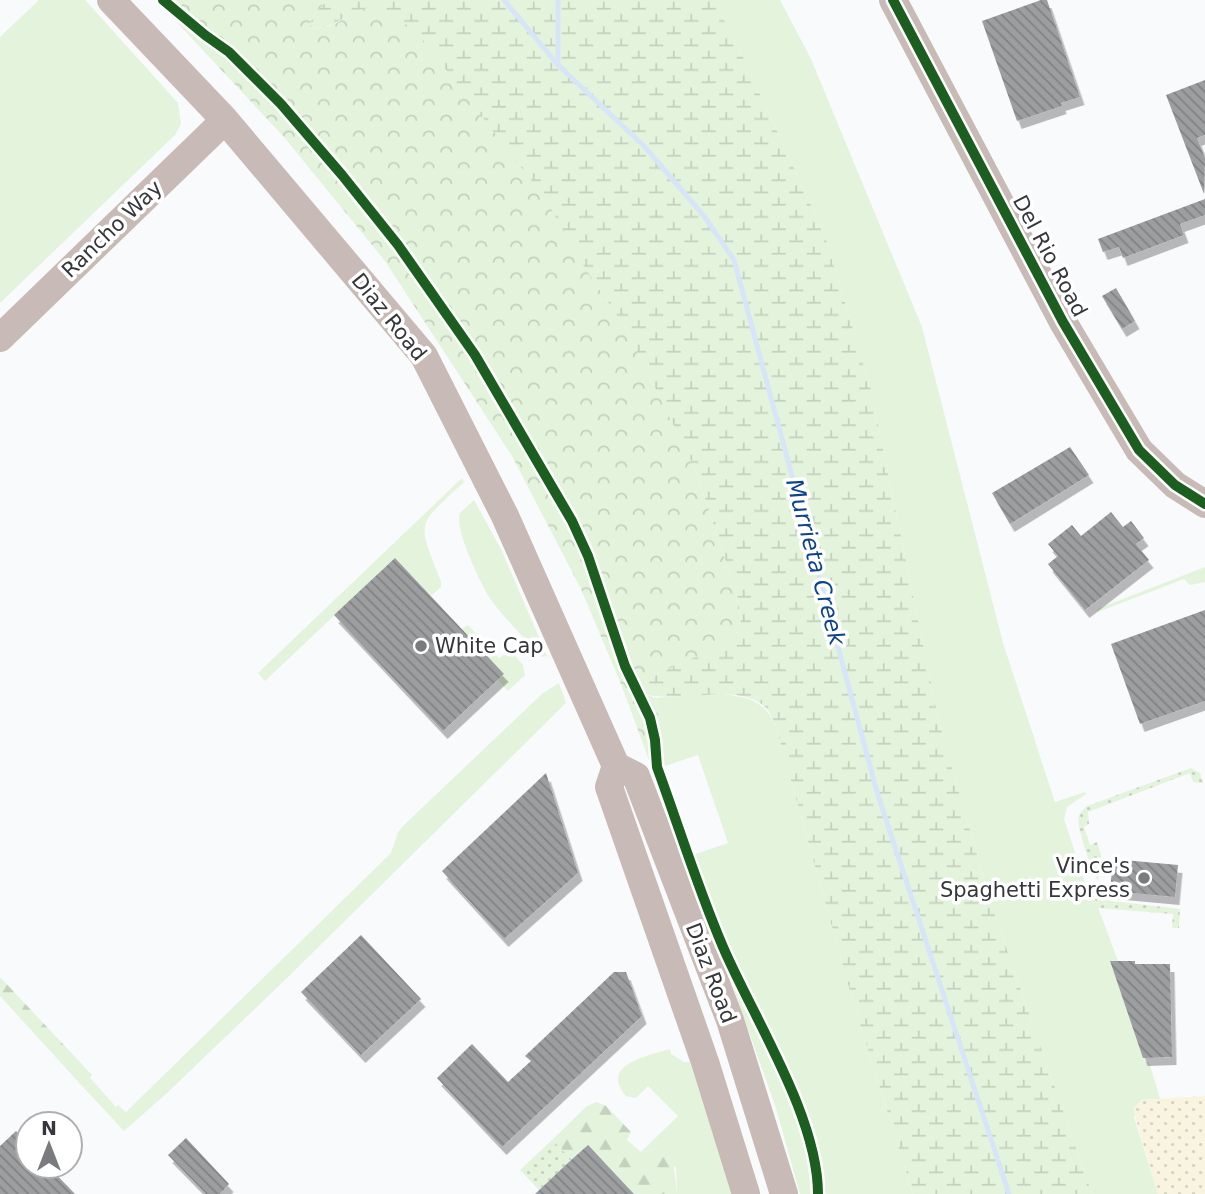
<svg xmlns="http://www.w3.org/2000/svg" width="1205" height="1194" viewBox="0 0 1205 1194" font-family="'DejaVu Sans',sans-serif">
<style>
.grass{fill:#e4f3dc}
.forest{fill:url(#forest-firs)}
.wetland{fill:url(#wetland-marsh)}
.sand{fill:url(#sand-dots)}
.park{fill:url(#park-crowns)}
.garden{fill:url(#garden-dots)}
.lines{fill:none;stroke-linecap:round;stroke-linejoin:round}
.stream{stroke:#d8e5f8;stroke-width:5}
.building{fill:url(#building-back-hatch);filter:url(#shadow)}
.secondary{stroke:#c8bab6;stroke-width:28}
.cycleway-casing{stroke:#fff;stroke-width:15}
.cycleway{stroke:#1b5e20;stroke-width:10}
.poi-dot{fill:#7a7b7f;stroke:#fff;stroke-width:2.5}
.labels{text-anchor:middle;dominant-baseline:central;stroke-width:7;stroke-linejoin:round;paint-order:stroke}
.street-label{font-size:21px;fill:#36373b;stroke:#fff}
.poi-label{font-size:21px;fill:#36373b;stroke:#fff;text-anchor:start}
.water-label{font-size:23px;font-style:italic;fill:#0d428c;stroke:#fff}
</style>
<defs>
<pattern id="forest-firs" width="22" height="20" patternUnits="userSpaceOnUse" patternTransform="scale(1.75)"><rect width="22" height="20" fill="#e4f3dc"/><path d="M5 1l3.5 6h-7zM16 11l3.5 6h-7z" fill="#c4d1be"/></pattern>
<pattern id="wetland-marsh" width="20" height="14" patternUnits="userSpaceOnUse" patternTransform="scale(1.75)"><rect width="20" height="14" fill="#e4f3dc"/><path d="M1 5h8M5 5V1M11 12h8M15 12V8" fill="none" stroke="#c4d1be"/></pattern>
<pattern id="sand-dots" width="8" height="8" patternUnits="userSpaceOnUse" patternTransform="scale(1.75)"><rect width="8" height="8" fill="#f9f4e0"/><path d="M2 2h.1M6 6h.1" fill="none" stroke="#d6d2c1" stroke-width="1.8" stroke-linecap="round"/></pattern>
<pattern id="park-crowns" width="20" height="18" patternUnits="userSpaceOnUse" patternTransform="scale(1.75)"><rect width="20" height="18" fill="#e4f3dc"/><path d="M2 6a3 3 0 1 1 6 0M12 15a3 3 0 1 1 6 0" fill="none" stroke="#c4d1be"/></pattern>
<pattern id="garden-dots" width="8" height="8" patternUnits="userSpaceOnUse" patternTransform="scale(1.75)"><rect width="8" height="8" fill="#e4f3dc"/><path d="M2 2h.1M6 6h.1" fill="none" stroke="#c4d1be" stroke-width="1.8" stroke-linecap="round"/></pattern>
<pattern id="building-back-hatch" width="6" height="6" patternUnits="userSpaceOnUse" patternTransform="scale(1.75)"><rect width="6" height="6" fill="#9d9ea0"/><path d="M-1 5l2 2M0 0l6 6M5-1l2 2" fill="none" stroke="#818284"/></pattern>
<filter id="shadow"><feDropShadow dx="4.5" dy="8" stdDeviation="0" flood-color="#0004"/></filter>
</defs>
<rect width="100%" height="100%" fill="#f9fafc"/>
<path class="grass" d="M39,0H85L178,103L181,124L175,135L0,303V37Z
M714,0H780L811,59L922,327L1003,643L1055,802L1085,792L1086,794L1067,807L1064,819L1088,892L1095,899L1118,961L1110,962L1143,1058L1145,1062H1149L1159,1095L1160,1099L1141,1100L1134,1117L1158,1194H1092L992,907L939,722L870,386L825,236L744,59Z
M462,478L464,482C415,528 417,519 441,582V587L431,596L395,558L265,681L258,673Z
M474,500L502,551L547,656L542,657L538,654C523,636 505,619 491,600C481,585 454,529 460,513Z
M1205,567V582L1190,585L1184,579L1098,612L1097,609Z
M468,625L499,658L511,651L523,665L525,675L508,691L498,680L504,674L462,629Z
M559,683L566,703L287,978L166,1094L124,1131L83,1087L91,1085L93,1081L116,1107L118,1105L126,1112L391,853L398,832L405,824L543,693Z
M717,693C745,698 759,696 775,723L852,998L913,1194H800L776,1108L687,857L728,843L698,755L665,766L656,698Z
M670,1049L671,1054L684,1062H690L732,1194H677L676,1168L660,1149L641,1152L678,1116L648,1086L636,1098L626,1096C599,1065 647,1056 670,1049Z"/>
<path class="forest" d="M0,977L92,1075L90,1078L93,1081L91,1085L83,1087L0,996Z
M597,1102L606,1106L631,1132L627,1140L641,1152L660,1149L673,1158L677,1194H634L588,1145L572,1160L552,1140L587,1106Z"/>
<path class="wetland" d="M328,0H714L744,59L825,236L870,386L939,722L992,907L1092,1194H913L852,998L775,723C772,718 770,712 766,708C740,681 678,704 644,694L642,686L655,675L734,639L741,626L738,599L696,471L626,329L585,268L355,11L334,24L315,29L309,24L314,14Z"/>
<path class="sand" d="M1205,1096V1194H1158L1133,1109L1141,1100Z"/>
<path class="park" d="M156,0H328L314,14L309,24L315,29C322,27 330,26 337,23C343,19 349,13 356,11C384,0 404,22 423,40L544,197L585,268L626,329L696,471L738,599L741,626L735,639L655,675L642,686L644,694L656,698L665,766L653,771L621,684L581,589L512,456L385,261L284,137Z"/>
<path class="garden" d="M1191,768L1200,773L1203,783L1193,782L1190,773L1088,812L1089,824L1084,827L1090,845L1097,842L1101,855L1098,881C1092,869 1075,826 1079,815C1081,811 1084,809 1087,806Z
M1095,899L1180,909L1179,928H1172L1173,914L1098,908Z
M552,1140L572,1160L539,1190L520,1170Z"/>
<g class="lines">
<path class="stream" d="M504,0L558,65L644,146L704,216L734,260L877,792L1009,1194
M558,0V63"/>
</g>
<path class="building" d="M1041,0H1047L1080,97L1061,103L1062,106L1017,121L982,21Z
M1205,80V135L1197,138L1205,158L1204,194L1166,95Z
M1205,199V215L1180,224L1184,235L1123,258L1119,247L1103,252L1098,239Z
M1116,288L1135,321L1122,329L1102,296Z
M1070,447L1089,475L1010,524L992,493Z
M1111,512L1123,527L1131,521L1144,538L1136,544L1149,560L1085,610L1048,564L1058,556L1048,544L1072,525L1081,536Z
M395,558L504,674L443,731L334,615Z
M1205,610V701L1140,724L1111,644Z
M546,773L578,873L504,939L442,871Z
M1113,859L1178,865L1175,897L1110,891Z
M361,935L421,999L361,1055L301,992Z
M1110,961H1135V964H1170L1172,1057L1143,1058Z
M614,972H626L642,1016L502,1147L437,1078L472,1044L508,1082L531,1061L525,1056Z
M16,1131L28,1144V1166H48L75,1194H0V1146Z
M186,1138L229,1184L220,1194H206L168,1155Z
M588,1145L634,1194H535L569,1162Z"/>
<g class="lines">
<path class="secondary" d="M111,0L225,120L424,356L505,516L616,766L609,787L705,1062L746,1194
M893,0L1063,322L1139,450L1175,485L1205,504
M0,338L225,120
M616,766L636,776L730,1020L784,1194"/>
<defs>
<path id="cycleway" d="M163,0L205,35L229,52L281,104L342,175L398,245L475,355L572,521L588,556L625,666L650,718L655,740L657,767C679,827 698,889 723,947C754,1019 818,1117 818,1194
M893,0L1063,322L1139,450L1175,485L1205,504"/>
</defs>
<use href="#cycleway" class="cycleway-casing"/>
<use href="#cycleway" class="cycleway"/>
</g>
<g class="poi-dot">
<circle cx="421" cy="646" r="7"/>
<circle cx="1144" cy="878" r="7"/>
</g>
<g class="labels">
<g class="street-label">
<text transform="translate(112 229) rotate(-44)">Rancho Way</text>
<text transform="translate(1050 256) rotate(62)">Del Rio Road</text>
<text transform="translate(389 317) rotate(51)">Diaz Road</text>
<text transform="translate(711 973) rotate(69)">Diaz Road</text>
</g>
<g class="poi-label">
<text x="435" y="646">White Cap</text>
<text x="1130" y="866" text-anchor="end">Vince's<tspan x="1130" dy="24">Spaghetti Express</tspan></text>
</g>
<g class="water-label">
<text transform="translate(816 562) rotate(75)">Murrieta Creek</text>
</g>
</g>
<g transform="translate(49 1145)"><circle r="33" fill="#ffffff" stroke="#afafb1" stroke-width="2"/>
<path d="M0-5L12 26L0 18L-12 26Z" fill="#7a7b7f"/>
<text y="-10" font-size="19" font-weight="bold" text-anchor="middle" fill="#36373b">N</text>
</g>
</svg>
